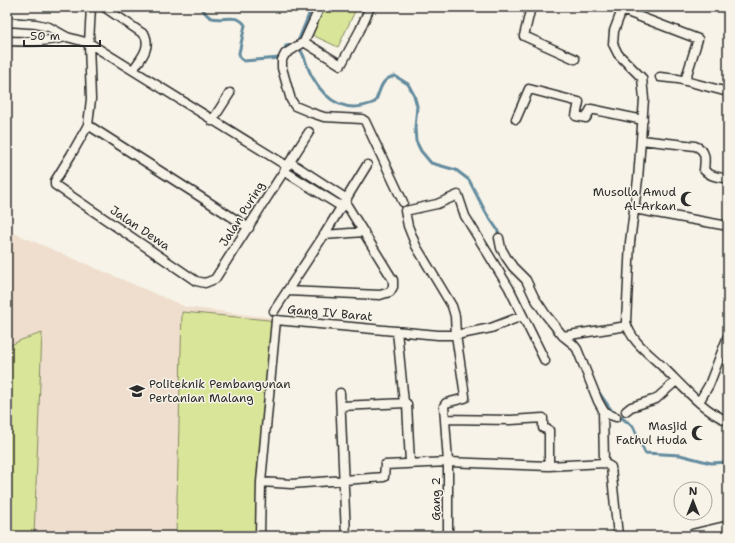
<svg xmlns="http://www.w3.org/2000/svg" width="735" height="543" viewBox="0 0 735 543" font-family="'Shantell Sans',sans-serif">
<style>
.built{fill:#efdecd}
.green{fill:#d9e598;stroke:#828862}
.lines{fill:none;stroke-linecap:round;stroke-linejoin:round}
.stream{stroke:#638b9e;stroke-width:3}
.minor-casing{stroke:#2b2b2b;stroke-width:11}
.primary-casing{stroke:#2b2b2b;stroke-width:16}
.minor{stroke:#f7f3e8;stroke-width:8}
.primary{stroke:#f7f3e8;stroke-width:13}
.labels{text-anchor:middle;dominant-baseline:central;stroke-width:3;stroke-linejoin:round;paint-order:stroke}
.poi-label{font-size:12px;fill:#2b2b2b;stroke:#f7f3e8;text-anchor:end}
.street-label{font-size:12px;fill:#2b2b2b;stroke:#f7f3e8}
</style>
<rect width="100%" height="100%" fill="#f7f3e8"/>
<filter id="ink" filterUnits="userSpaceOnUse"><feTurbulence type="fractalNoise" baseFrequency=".025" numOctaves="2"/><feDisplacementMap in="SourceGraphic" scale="8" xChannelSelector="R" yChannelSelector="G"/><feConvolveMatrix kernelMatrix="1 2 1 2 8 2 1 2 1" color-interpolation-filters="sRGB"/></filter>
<g filter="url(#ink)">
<path class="built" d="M7,230L186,307L274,318L258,536H7Z"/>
<path class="green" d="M321,7H357L338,47L310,34Z
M182,312L269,320L274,325L258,536H176Z
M42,333L34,536H7V347L21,340Z"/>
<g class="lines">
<path class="stream" d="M201,7C204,11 207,17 212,18C224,21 237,13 245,25L239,53L240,58L244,61L280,58L281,57
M297,44L312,7
M283,52L286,46L297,44C305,54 306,67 313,78C327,103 348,114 375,102C381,90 380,79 395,76L408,84L414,95L417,106L415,128L416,141L421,151L431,163L456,170L469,180L486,213L497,229L500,238
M598,391L612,411L633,426L645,453L680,455L711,463L728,462"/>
<defs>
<path id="minor" d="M91,7L89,43L91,99L88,125L71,155L55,181V185L196,281L205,283L215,279L309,132
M104,7L145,35C151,49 140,59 133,70
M320,7L304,42L285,54L282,60V68L291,100L295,106L312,113L324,117L362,119L365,121L403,202
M531,7L524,36L575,59
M623,7L614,31L613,44L618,54L642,78L644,99L638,179L630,242L626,322C631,343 653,356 667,371C684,388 705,412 728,421
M622,10L698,39L685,81
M7,22L36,24L49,27L67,37L89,43L287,166
M7,41C30,42 45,42 67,37
M304,42L341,65L360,30L370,7
M660,77L678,79L728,92
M516,119L529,89L579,102L576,116L586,118L591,109L643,120
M212,121L230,93
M88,125L249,228
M641,140L695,146C707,150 705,160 704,170C710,177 720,177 728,179
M290,162L347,199
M284,171L342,207
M634,209L728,226
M324,235L364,232
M499,238L501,248L506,257L513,267L526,280L534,297L546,315L563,336L573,344L577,349L598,401L603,410L610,415L616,417
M287,291L380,295L390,292L393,287V280L345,202
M274,311L324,235L367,165
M522,316L491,328L456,335L455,316L452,306L416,246L408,226L405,211L437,204L458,195L465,216L509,288L545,361
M397,331L404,403
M563,336L627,326
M340,393L346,536
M699,402L709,385L728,336
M341,406L406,403L407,404L410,463
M603,410L604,463
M626,411L631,407L656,399L676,381
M445,419L511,420L543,418V428L549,430V466
M261,482L291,484L384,477L385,465L448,462L549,466L604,463L611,467L618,536
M260,536L261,482L276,320L438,335H456L465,396V398L446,403L444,406L448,462V536"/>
<path id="primary" d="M694,536L728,528"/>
</defs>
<use href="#minor" class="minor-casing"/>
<use href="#primary" class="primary-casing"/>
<use href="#minor" class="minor"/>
<use href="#primary" class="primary"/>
</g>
</g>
<defs>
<symbol id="mosque-bare" viewBox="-9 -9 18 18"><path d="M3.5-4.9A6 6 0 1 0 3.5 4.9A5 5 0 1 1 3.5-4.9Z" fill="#2b2b2b" stroke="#f7f3e8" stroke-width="2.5" paint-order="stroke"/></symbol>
<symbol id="university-bare" viewBox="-9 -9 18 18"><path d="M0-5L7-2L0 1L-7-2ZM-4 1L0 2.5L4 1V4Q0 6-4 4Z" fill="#2b2b2b" stroke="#f7f3e8" stroke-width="2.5" paint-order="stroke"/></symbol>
</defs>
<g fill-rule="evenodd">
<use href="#mosque-bare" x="677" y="188" width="22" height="22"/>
<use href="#university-bare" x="126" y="380" width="22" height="22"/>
<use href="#mosque-bare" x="688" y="422" width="22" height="22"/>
</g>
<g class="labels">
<g class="poi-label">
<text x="676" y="192">Musolla Amud<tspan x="676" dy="14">Al-Arkan</tspan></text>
<text x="149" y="384" text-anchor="start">Politeknik Pembangunan<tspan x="149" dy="14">Pertanian Malang</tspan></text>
<text x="687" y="426">Masjid<tspan x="687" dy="14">Fathul Huda</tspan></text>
</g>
<g class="street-label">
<text transform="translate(242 214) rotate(-58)">Jalan Puring</text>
<text transform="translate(140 228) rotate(34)">Jalan Dewa</text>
<text transform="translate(330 313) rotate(5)">Gang IV Barat</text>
<text transform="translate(436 499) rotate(-90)">Gang 2</text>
</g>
</g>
<rect width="735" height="543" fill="none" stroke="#f7f3e8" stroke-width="24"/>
<rect x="12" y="12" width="711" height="519" fill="none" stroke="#2b2b2b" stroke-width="1.5" filter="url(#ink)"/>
<g transform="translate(693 501)"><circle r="19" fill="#f7f3e8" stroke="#a5a39c"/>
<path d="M0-3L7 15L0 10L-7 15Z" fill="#2b2b2b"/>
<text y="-6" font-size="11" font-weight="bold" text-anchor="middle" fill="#2b2b2b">N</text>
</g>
<path d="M24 40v6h76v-6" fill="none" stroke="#2b2b2b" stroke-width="2"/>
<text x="30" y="40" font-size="12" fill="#2b2b2b" stroke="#f7f3e8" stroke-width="3" paint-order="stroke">50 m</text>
</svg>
